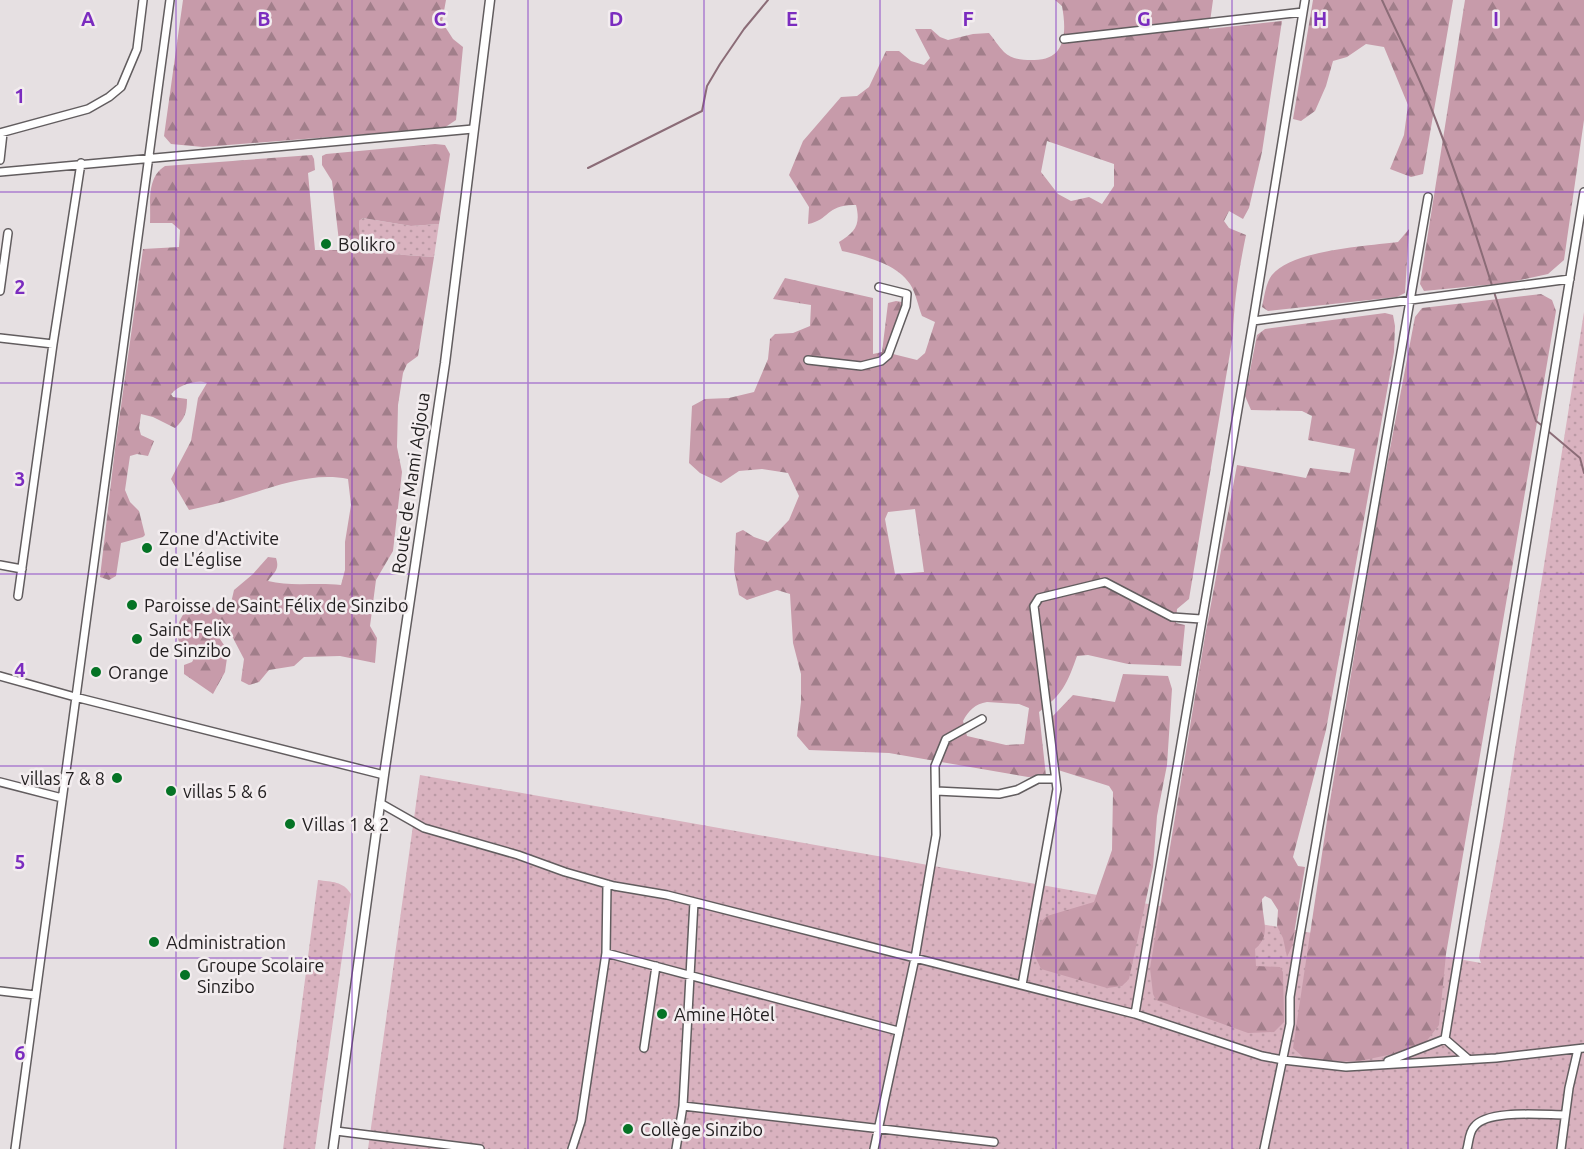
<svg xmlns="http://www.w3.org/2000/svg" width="1584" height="1149" viewBox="0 0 1584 1149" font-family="Ubuntu,sans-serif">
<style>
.grass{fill:url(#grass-dots)}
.forest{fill:url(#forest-firs);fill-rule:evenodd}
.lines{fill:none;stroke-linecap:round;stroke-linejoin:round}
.stream{stroke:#8b6c77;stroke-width:2}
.minor-casing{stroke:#625d5f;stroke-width:10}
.tertiary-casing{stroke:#625d5f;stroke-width:11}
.minor{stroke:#fff;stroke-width:7}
.tertiary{stroke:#fff;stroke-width:8}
.grid{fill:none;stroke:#7b2cbf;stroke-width:1.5;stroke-opacity:0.55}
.poi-dot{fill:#057325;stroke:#f3edef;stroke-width:2}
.labels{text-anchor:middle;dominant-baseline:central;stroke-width:5;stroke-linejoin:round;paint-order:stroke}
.poi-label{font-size:18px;fill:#232021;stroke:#f3edef;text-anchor:start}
.street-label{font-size:18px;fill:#232021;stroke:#f3edef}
.grid-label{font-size:20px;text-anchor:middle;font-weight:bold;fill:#7b2cbf;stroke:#f3edef;stroke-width:5;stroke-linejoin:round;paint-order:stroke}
</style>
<defs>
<pattern id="grass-dots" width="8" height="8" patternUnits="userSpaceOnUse" patternTransform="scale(1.5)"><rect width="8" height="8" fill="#d9b2bf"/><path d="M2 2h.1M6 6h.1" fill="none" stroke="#ba99a4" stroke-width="1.8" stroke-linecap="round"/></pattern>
<pattern id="forest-firs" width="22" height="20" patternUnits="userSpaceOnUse" patternTransform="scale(1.5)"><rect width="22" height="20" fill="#c79baa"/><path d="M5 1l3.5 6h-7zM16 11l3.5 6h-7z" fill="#a17e8a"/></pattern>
</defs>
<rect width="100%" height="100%" fill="#e6e0e2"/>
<path class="grass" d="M363,218L411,226L439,224L434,257L361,252L359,221Z
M1584,312V1149H368L420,775L1481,963L1479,957L1503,825Z
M318,880C332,882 343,881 351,894L315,1149H283Z"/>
<path class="forest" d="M183,0H446L442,22L453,39L463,47L456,120L444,128L203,147L171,144L164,136Z
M1055,0H1213L1209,29L1282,21L1262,152L1249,208L1243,219L1229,211L1224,221L1229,228L1246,235C1239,269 1234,300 1233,335L1189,599L1177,609L1176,623L1185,625L1181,666L1128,664L1088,655L1077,656C1067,684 1063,694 1039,712L1046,776L1028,777L889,753L809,750L797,736L801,702V674L793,643L790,594L777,590L747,600L739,595L734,570L736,533L743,530L754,537L768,542L789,520L799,496L788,473L762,469L739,471L721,483L700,473L689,463L692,406L705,399L729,398L754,392L768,359L770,339L775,334L793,333L810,326L811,305L773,299L785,278L873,298V354L882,352L888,303L896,301L902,302L903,307L893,354L917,360L925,353L935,322L922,316C918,306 916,293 910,284C896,263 864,256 842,251L839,242C855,232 861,225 856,205C826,204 830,220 808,224L809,207L789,175L803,141L841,97L857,96L869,87L886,51H899L911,61L924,65L930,58L915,29H931L940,37L948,40L973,34L989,33C994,39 999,47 1004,52C1011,59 1022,60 1031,60C1066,62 1067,33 1062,6ZM1047,141L1114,164V186L1102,204L1089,197L1071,201L1058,194L1041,172ZM915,509L924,572L895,574L885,519L888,512ZM987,702L1019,704L1029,708L1024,744L1006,745L967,736L963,721C969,710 975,704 987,702Z
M1313,0H1453L1423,174L1411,177L1390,169L1404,135L1408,105L1384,47L1366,44L1347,57L1333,61L1326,86L1315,111L1301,121L1293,119Z
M1465,0H1584V120L1564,260L1548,274L1506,283L1424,291L1420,284Z
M435,144L445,145L450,154L439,224L411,226L363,218L359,221L361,252L434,257L418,356L407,364L403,373L398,405L397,447L402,472L393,551L376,580L370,626L377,638L375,663L340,656L304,657L294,666L269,670L259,682L249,685L241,681L244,659L233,638L224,636L220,639L228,651L225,672L213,694L184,674V665L192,662L196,655L193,651L181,649C174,629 178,620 190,605L212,607L227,611L231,603L234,590L253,574L268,557L276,558C280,570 274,572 268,581C291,587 317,582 341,585L345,570V542L351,505L348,479C312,472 277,486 243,496C225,502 207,506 189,510L171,479L191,441L198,398L207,383C196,379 179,385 171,394L173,397L187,399C187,412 185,419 175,428L153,417L141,414L139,428L141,435L154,441L148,456L137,454L130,456L125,490L130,502L139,511L145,535L143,537L121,543L116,576L109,580L100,577L115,449L143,249L179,247L180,230L172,223H150C151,202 146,178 165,166L312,155L314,159L315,170L308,173L315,250H340L332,181L322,165V156L326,154Z
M1409,229L1405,293L1397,297L1268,311L1262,307C1264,298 1266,282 1272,275C1292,250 1367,246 1398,242Z
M1541,294L1552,300L1556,311L1446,954L1439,1025L1425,1043L1397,1053L1360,1061H1322L1304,1058L1293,1048L1329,807L1378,512L1415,317L1422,308Z
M1385,313L1393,315L1395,326L1394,352L1326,730L1293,857L1298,866L1305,867L1292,946L1287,957L1283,938L1277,926L1278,910L1271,899L1265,896L1262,899C1262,920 1272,935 1255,949L1256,966L1280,967L1283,972L1284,1022L1274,1032L1248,1033L1156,1000L1153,994L1150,968L1205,636L1237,465L1306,478L1310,468L1350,473L1355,449L1308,440L1312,416L1302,411L1251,410L1245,396L1257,335L1265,329Z
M1123,674L1168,676L1172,689L1167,765L1157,816L1153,867L1129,979L1122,986L1107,988L1041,969L1034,954L1038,924L1047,916L1094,902L1112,850L1113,792L1109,786L1058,770L1051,718L1073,695L1115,702Z"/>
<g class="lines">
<path class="stream" d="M1382,0C1397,33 1414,66 1428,100C1470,205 1499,314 1536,421L1544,427
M588,168L702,111L707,86L720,64L744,29L768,0
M1548,431L1580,458L1584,473"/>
<defs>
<path id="minor" d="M1064,39L1303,12
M0,133L88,109L109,97L121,87L137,49L143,0
M0,160L3,133
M0,172L473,129
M0,291L8,233
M1253,321L1570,279
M0,338L53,344
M808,360L861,366L881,361L888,355L906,306L907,294L879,287
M0,565L22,569
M18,596L53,344L81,163
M0,676L75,697L384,775
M0,782L62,798
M936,791L999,794L1017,790L1038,779H1055
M380,803L424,828L518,855L565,872L614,886L667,895L1135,1014L1262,1056L1283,1060L1346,1067L1496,1058L1584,1048
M606,953L898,1031
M1022,985L1057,789L1034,606L1039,598L1105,582L1172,617L1201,619
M0,991L35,995
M1135,1014L1253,321L1305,0
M644,1048L656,966
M1468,1059L1445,1039L1584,192
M1388,1061L1445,1039
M683,1106L994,1142
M336,1131L480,1149
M15,1149L170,0
M572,1149L581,1121L606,953L607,884
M676,1149L683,1106L694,902
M874,1149L915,958L936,835L935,766L946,739L982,719
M1264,1149L1290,1024V997L1299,941L1428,197
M1467,1149C1469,1142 1469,1132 1474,1127C1487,1109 1544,1115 1565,1115
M1561,1149L1569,1088L1578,1049"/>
<path id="tertiary" d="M333,1149L384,775L445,363L490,0"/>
</defs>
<use href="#minor" class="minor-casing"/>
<use href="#tertiary" class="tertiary-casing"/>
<use href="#minor" class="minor"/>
<use href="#tertiary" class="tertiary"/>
</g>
<path class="grid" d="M176,0V1149M352,0V1149M528,0V1149M704,0V1149M880,0V1149M1056,0V1149M1232,0V1149M1408,0V1149M0,192H1584M0,383H1584M0,574H1584M0,766H1584M0,958H1584"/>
<g class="poi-dot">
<circle cx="326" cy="244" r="6"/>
<circle cx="147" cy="548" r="6"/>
<circle cx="132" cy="605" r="6"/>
<circle cx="137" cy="639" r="6"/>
<circle cx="96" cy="672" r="6"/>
<circle cx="117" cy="778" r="6"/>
<circle cx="171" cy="791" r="6"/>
<circle cx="290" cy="824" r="6"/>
<circle cx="154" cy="942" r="6"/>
<circle cx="185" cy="975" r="6"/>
<circle cx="662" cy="1014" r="6"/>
<circle cx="628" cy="1129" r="6"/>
</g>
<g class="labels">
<g class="poi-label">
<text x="338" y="244">Bolikro</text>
<text x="159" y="538">Zone d'Activite<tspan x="159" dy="21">de L'église</tspan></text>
<text x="144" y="605">Paroisse de Saint Félix de Sinzibo</text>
<text x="149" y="629">Saint Felix<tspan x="149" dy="21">de Sinzibo</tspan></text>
<text x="108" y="672">Orange</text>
<text x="105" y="778" text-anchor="end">villas 7 &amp; 8</text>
<text x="183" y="791">villas 5 &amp; 6</text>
<text x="302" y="824">Villas 1 &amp; 2</text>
<text x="166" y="942">Administration</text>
<text x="197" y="965">Groupe Scolaire<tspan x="197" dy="21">Sinzibo</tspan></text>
<text x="674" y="1014">Amine Hôtel</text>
<text x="640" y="1129">Collège Sinzibo</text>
</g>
<g class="street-label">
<text transform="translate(410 483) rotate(-82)">Route de Mami Adjoua</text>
</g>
</g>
<g class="grid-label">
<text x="88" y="26">A</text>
<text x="264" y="26">B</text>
<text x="440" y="26">C</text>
<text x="616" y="26">D</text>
<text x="792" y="26">E</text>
<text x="968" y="26">F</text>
<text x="1144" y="26">G</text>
<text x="1320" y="26">H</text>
<text x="1496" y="26">I</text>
<text x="20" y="103">1</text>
<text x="20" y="294">2</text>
<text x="20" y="486">3</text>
<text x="20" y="677">4</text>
<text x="20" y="869">5</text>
<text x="20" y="1060">6</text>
</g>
</svg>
